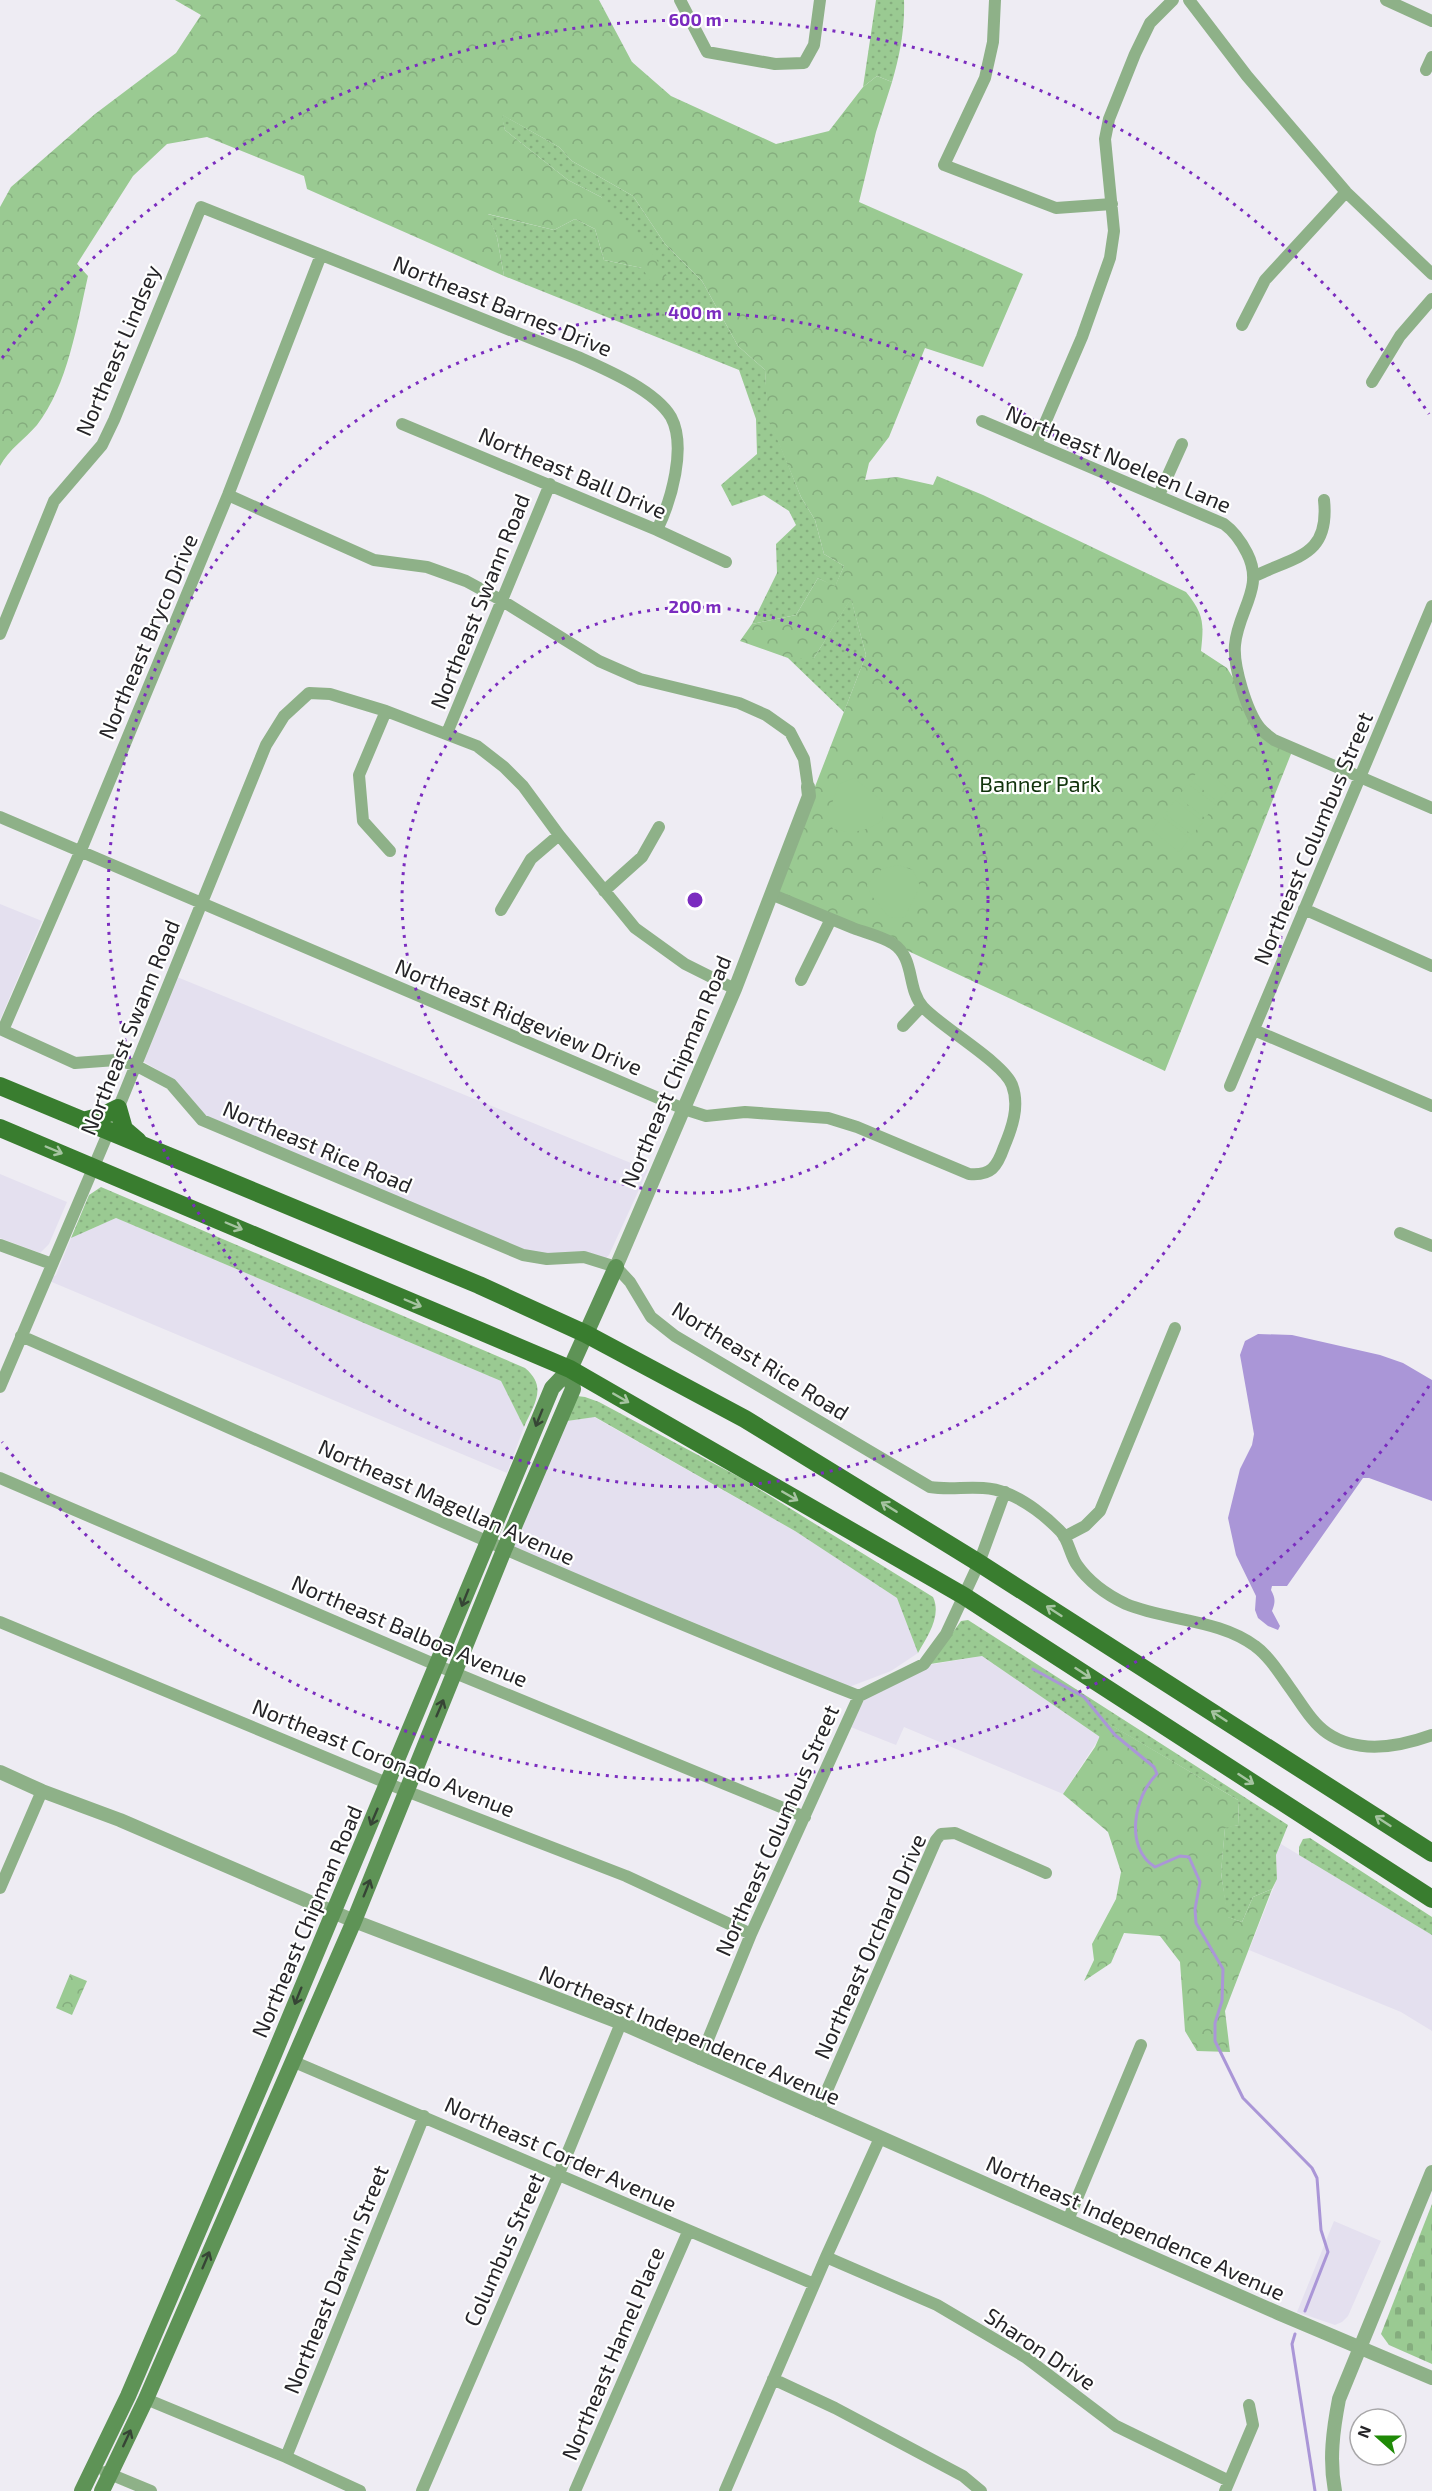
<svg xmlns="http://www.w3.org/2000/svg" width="1432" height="2491" viewBox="0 0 1432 2491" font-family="'Exo 2',sans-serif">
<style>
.built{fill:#e4e0ef}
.grass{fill:url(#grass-dots)}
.forest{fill:url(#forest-crowns)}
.cemetery{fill:url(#cemetery-stones)}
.pitch{fill:#9aca92}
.water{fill:#aa96d7}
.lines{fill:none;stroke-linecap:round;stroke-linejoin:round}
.stream{stroke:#aa96d7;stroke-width:3}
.minor{stroke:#8eb188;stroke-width:12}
.tertiary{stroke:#8eb188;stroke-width:14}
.secondary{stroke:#5e9356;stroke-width:16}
.primary{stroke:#397d2f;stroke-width:18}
.oneway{stroke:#a6c4a1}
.oneway2{stroke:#364535}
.ring{fill:none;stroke:#7b2cbf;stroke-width:3;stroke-dasharray:3 6}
.labels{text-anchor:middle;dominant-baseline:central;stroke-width:4.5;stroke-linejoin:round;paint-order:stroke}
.street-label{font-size:22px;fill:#252427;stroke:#fff}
.park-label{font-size:22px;fill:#11330c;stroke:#fff}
.centre{fill:#7b2cbf;stroke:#fff;stroke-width:3}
.ring-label{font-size:18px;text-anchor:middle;font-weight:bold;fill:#7b2cbf;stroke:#fff;stroke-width:4.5;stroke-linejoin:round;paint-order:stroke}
</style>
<defs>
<pattern id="grass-dots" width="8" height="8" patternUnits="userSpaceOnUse" patternTransform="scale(1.5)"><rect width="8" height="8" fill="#9aca92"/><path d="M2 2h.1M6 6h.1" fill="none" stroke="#85ad7e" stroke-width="1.8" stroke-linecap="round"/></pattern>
<pattern id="forest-crowns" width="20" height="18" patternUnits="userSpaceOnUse" patternTransform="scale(1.5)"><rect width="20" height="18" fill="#9aca92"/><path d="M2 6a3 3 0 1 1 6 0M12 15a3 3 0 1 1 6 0" fill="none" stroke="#85ad7e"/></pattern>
<pattern id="cemetery-stones" width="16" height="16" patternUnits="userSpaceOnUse" patternTransform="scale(1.5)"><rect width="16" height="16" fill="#9aca92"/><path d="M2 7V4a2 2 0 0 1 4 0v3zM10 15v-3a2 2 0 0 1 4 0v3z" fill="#85ad7e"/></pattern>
</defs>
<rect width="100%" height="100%" fill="#eeecf3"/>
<path class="built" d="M0,904L42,921L0,1020Z
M177,977L648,1170L609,1255L606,1258L534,1255L204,1115L166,1075L143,1061Z
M0,1174L67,1202L49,1244L40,1253L0,1238Z
M116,1218L501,1381L524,1427L507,1473L47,1280L56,1275L71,1238Z
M594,1417L795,1531L897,1598L918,1653L891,1671L849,1687L510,1546L560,1422Z
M982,1656L1100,1737L1063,1794L904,1727L896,1745L843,1724L864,1697L923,1666Z
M1281,1844L1432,1935V2031L1401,2012L1249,1950L1277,1879L1276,1855Z
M1334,2221L1381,2241L1348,2316L1342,2322L1335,2325L1297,2312Z"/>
<path class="grass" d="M876,0H904C905,28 900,55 892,82L877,76L863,87Z
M501,114L559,147L572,161L633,196L665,244L702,281L738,346L765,370L768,415L801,497L815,520L824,554L844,566L835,587L818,578L796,615L752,624L777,573L776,544L796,525L789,511L764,495L732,506L721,485L757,454L756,419L739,370L504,276L497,237L487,214L554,230L575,219L595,229L604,260L642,268L601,197L568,180L505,130Z
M851,598L866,655L844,712L788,658H814Z
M101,1187L525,1368C548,1387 534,1404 524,1427L501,1381L116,1218L71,1238L89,1195Z
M577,1396L585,1397L599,1402L741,1478L933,1597C942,1616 927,1637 918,1653L897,1598L795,1531L595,1417L560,1422Z
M968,1620L1288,1825L1276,1855L1277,1879L1272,1889L1253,1897L1242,1922L1227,1917L1221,1872L1225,1827L1239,1825L1238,1800L1107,1723L1100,1737L982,1656L930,1664L961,1621Z
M1310,1838L1432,1917V1935L1299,1855V1847L1303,1839Z"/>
<path class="forest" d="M175,0H599L632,62L671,96L776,144L829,131L863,87L877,76L892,82L876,132L859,202L1023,274L983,367L925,348L889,437L869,463L865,480L897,477L933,485L937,476L983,495L1186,592C1204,614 1204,623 1201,651L1227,668L1247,701L1253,716L1293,749L1165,1071L893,944L773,895L866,655L851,599L814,658H788L740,641L752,624L796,615L818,578L835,586L844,566L824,554L815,520L801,497L767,415L765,370L738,346L702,281L665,244L633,196L572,161L559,147L502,115L505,130L568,180L601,197L652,253L667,276L653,285L642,268L604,260L595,229L575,219L554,230L488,214L497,237L504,276L307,189L304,176L207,137L167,144L133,176L77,264L88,276C77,324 68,385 37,425C25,439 9,449 0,466V207L11,187L95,114L176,53L201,15Z
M1106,1722L1238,1800L1239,1825L1225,1828L1221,1873L1228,1917L1242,1922L1253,1897L1272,1889L1225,2011L1230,2052L1197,2051L1185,2031L1180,1962L1160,1936L1124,1933L1111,1963L1084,1981L1094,1960L1092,1944L1116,1899L1121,1872L1108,1832L1063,1794L1095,1747Z
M70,1974L87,1981L72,2015L56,2008Z"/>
<path class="cemetery" d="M1432,2204V2364L1389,2345L1381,2334Z"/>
<path class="pitch" d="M1201,767L1229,789L1218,802L1191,780Z
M854,778L881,800L883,820C865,832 854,834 833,829L827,817L839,784Z
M1188,784L1216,805L1205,818L1178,797Z
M1175,800L1203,822L1192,835L1165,814Z
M1162,817L1190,838L1179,852L1152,830Z
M898,865L913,870L920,886L905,917L890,918L871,895L867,885L882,869Z"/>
<path class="water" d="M1258,1334L1292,1335L1380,1355L1403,1363L1432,1380V1501L1369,1478H1363L1287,1586H1272L1271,1590C1276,1599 1275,1603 1272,1611L1280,1626L1278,1630L1268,1626L1258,1618L1255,1610L1256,1596L1236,1555L1228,1518L1240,1469L1252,1445L1254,1434L1240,1355L1245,1341Z"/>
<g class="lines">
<path class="stream" d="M1033,1669L1084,1697L1115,1735L1154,1767L1157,1774C1134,1796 1124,1848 1155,1867L1180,1856L1189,1857L1200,1882L1195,1909L1196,1923L1223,1969L1222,2001L1215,2023V2041L1243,2098L1312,2168L1317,2178L1321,2230L1328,2252L1305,2311
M1295,2334L1292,2344L1315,2491"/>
<path class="minor" d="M680,0L707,52L775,64L804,63L814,45L820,0
M995,0L993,42L985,78L944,165L1056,208L1112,204
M1189,0L1247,76L1346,192L1432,274
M1386,0L1432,21
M1426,70L1432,57
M1242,325L1265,280L1346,192
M1372,382L1400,336L1432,299
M982,421L1224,524C1235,532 1241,541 1247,553C1265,588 1238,610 1235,645C1233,666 1247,712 1260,728C1264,733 1270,737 1274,740L1432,808
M402,424L657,530L726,562
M1036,444L1082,337L1110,258L1114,231L1105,139L1109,119L1135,54L1150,23L1173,0
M228,495L374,560L427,567L466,581L501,600L599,661L640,679L739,703L766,715L790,732L804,759L808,787
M1159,495L1182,444
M1255,576C1295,556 1330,557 1324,500
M0,634L54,501L102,445L114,420L201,207L578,357C605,369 655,390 671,417C687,447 671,501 657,530
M386,711L359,775L363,821L390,851
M447,733L550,484
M0,817L684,1109L706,1116L745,1112L828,1118L857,1127L969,1174C991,1176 997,1167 1004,1147C1012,1128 1020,1106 1012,1085C1004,1063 941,1027 923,1007C906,988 916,958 892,943C880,936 866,933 853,928C826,917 800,906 773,895
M604,891L642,857L659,827
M1304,909L1432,966
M501,910L531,859L559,835
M801,980L831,919
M903,1026L922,1006
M0,1029L75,1063L116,1060L135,1065L171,1084L202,1120L523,1255L547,1259L584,1257L616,1267L630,1282L651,1317L675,1336L930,1487C955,1491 981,1483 1006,1493C1025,1500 1047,1517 1061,1532C1069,1541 1070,1555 1077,1565C1089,1582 1107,1595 1126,1604C1167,1621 1219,1619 1255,1646C1269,1656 1280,1674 1290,1688C1301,1703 1312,1723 1327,1733C1359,1755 1399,1747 1432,1735
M3,1030L81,850L228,495L321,255
M1254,1030L1432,1106
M1230,1086L1432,606
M1400,1233L1432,1246
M0,1245L52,1264
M21,1336C300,1458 576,1585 859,1696
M0,1387L109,1131L266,745L284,716L309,693L330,694L386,711L477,746L504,767L523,786L559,835L635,928L685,964L735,989
M0,1478L455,1673L805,1817
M1064,1537L1085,1526L1100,1511L1175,1328
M0,1622L406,1791L626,1876L751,1934
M0,1888L42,1791
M700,2059L751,1934L859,1696L924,1664L946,1634L979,1563L1005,1492
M292,2061L814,2284
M818,2111L936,1840L941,1834L955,1833L1046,1873
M1068,2220L1141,2045
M826,2257L937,2305L1025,2357L1116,2426L1229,2481
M773,2379L835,2408L963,2476L981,2491
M146,2399L286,2457L360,2491
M286,2457L424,2116
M105,2472L151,2491
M422,2491L558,2176L621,2023
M575,2491L688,2232
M725,2491L826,2257L880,2138
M1225,2491L1253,2425L1249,2405"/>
<path class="tertiary" d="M616,1267L735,989L809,796L808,787
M0,1772L42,1791L120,1820L354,1921L621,2023L1278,2313L1432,2378
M1335,2491C1329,2460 1333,2430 1339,2399L1432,2172"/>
<path class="secondary" d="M82,2491L128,2396L273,2057L552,1388L570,1369L616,1267
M102,2491L146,2399L354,1921L504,1550L573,1389L570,1369"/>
<path class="primary" d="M0,1086L479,1285L586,1334L745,1419L979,1563L1432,1853
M83,1121L102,1116L118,1108L124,1129L138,1141
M0,1128L570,1369L964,1596L1432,1899"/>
</g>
<defs><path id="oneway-shaft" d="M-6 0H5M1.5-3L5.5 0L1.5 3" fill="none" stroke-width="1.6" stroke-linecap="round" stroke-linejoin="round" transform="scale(1.5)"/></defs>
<g class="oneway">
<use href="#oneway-shaft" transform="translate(54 1150) rotate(23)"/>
<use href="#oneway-shaft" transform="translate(234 1226) rotate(23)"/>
<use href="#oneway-shaft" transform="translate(413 1303) rotate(23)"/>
<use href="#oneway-shaft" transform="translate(621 1398) rotate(30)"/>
<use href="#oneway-shaft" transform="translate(790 1496) rotate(30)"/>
<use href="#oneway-shaft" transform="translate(889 1507) rotate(-148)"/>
<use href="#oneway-shaft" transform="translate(1054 1611) rotate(-147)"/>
<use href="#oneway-shaft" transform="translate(1083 1673) rotate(33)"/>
<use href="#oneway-shaft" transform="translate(1219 1716) rotate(-147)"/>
<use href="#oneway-shaft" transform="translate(1246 1779) rotate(33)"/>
<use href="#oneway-shaft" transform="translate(1383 1821) rotate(-147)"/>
</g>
<g class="oneway2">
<use href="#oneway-shaft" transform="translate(539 1418) rotate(112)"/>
<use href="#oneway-shaft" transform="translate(465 1598) rotate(112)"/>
<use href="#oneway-shaft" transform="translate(440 1708) rotate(-67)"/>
<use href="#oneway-shaft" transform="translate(374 1817) rotate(113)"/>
<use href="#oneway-shaft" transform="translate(367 1888) rotate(-68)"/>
<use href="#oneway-shaft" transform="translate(298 1996) rotate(112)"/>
<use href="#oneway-shaft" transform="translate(206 2260) rotate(-67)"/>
<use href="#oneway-shaft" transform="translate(127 2438) rotate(-65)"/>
</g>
<g class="ring">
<circle cx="695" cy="900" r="293"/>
<circle cx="695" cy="900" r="587"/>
<path d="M1429 1386A880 880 0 0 1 2 1442M2 358A880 880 0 0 1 1429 414"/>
</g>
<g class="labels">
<g class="street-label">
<text transform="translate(503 305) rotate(22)">Northeast Barnes Drive</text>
<text transform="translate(117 350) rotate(-67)">Northeast Lindsey</text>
<text transform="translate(1119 458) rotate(23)">Northeast Noeleen Lane</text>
<text transform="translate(573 472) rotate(23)">Northeast Ball Drive</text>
<text transform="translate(479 601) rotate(-68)">Northeast Swann Road</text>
<text transform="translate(147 636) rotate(-67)">Northeast Bryco Drive</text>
<text transform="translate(1312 838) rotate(-67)">Northeast Columbus Street</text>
<text transform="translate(519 1016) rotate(23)">Northeast Ridgeview Drive</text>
<text transform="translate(129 1027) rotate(-68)">Northeast Swann Road</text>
<text transform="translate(675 1071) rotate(-67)">Northeast Chipman Road</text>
<text transform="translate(318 1146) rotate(23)">Northeast Rice Road</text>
<text transform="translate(761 1360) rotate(32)">Northeast Rice Road</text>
<text transform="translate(447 1501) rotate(24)">Northeast Magellan Avenue</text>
<text transform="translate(410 1630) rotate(23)">Northeast Balboa Avenue</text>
<text transform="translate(384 1757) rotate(22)">Northeast Coronado Avenue</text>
<text transform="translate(776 1830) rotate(-66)">Northeast Columbus Street</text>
<text transform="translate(306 1921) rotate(-67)">Northeast Chipman Road</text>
<text transform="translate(869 1946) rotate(-66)">Northeast Orchard Drive</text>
<text transform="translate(690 2034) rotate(23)">Northeast Independence Avenue</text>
<text transform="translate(561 2153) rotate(24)">Northeast Corder Avenue</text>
<text transform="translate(1136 2227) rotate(24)">Northeast Independence Avenue</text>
<text transform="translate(503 2249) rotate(-66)">Columbus Street</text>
<text transform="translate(335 2279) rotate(-68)">Northeast Darwin Street</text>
<text transform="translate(1041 2348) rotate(34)">Sharon Drive</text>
<text transform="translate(612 2353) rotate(-67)">Northeast Hamel Place</text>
</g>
<g class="park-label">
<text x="1040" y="783">Banner Park</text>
</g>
</g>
<circle cx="695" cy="900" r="9" class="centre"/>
<g class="ring-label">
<text x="695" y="26">600 m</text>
<text x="695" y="319">400 m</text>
<text x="695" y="613">200 m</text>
</g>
<g transform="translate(1378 2437) rotate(291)"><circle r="28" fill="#ffffff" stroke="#a8a7a9" stroke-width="1.5"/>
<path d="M0-4.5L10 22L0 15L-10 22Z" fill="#1f8a07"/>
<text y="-9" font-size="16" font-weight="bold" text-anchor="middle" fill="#252427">N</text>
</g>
</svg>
